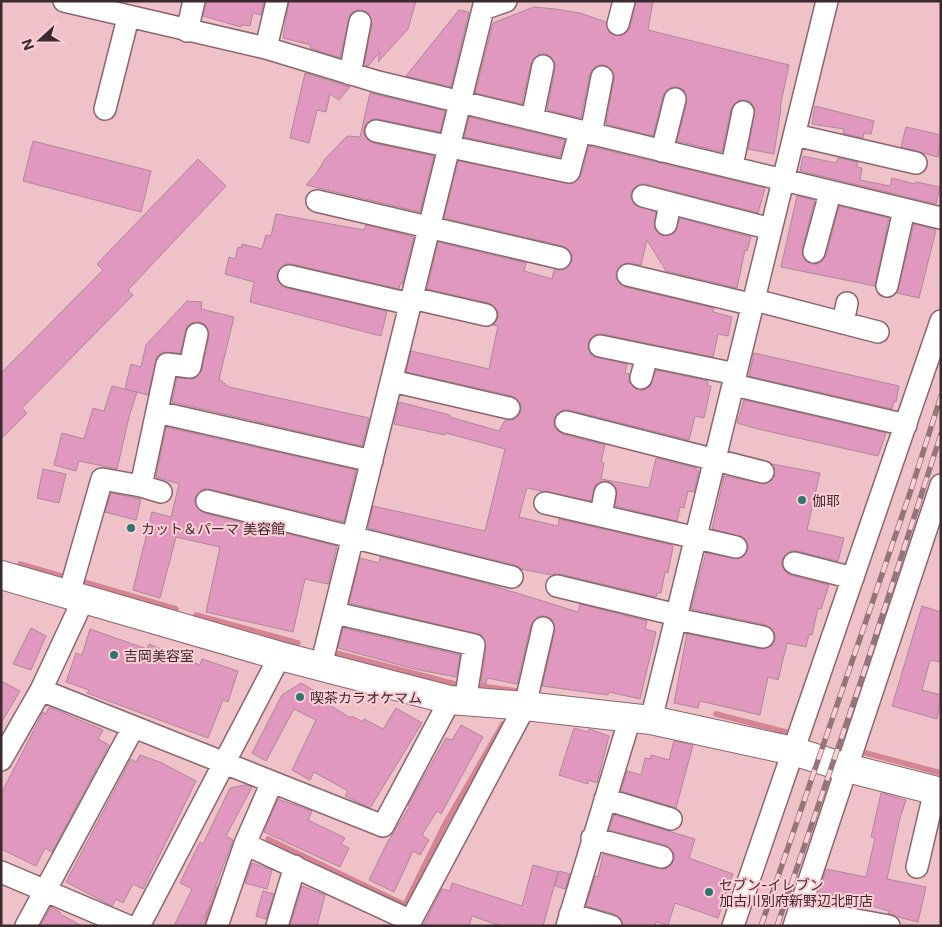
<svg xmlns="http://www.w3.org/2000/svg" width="942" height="927" viewBox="0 0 942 927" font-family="Inter,'Noto Sans JP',sans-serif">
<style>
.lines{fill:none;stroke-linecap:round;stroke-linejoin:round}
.stream{stroke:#d48493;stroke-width:5.5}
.building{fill:#e198be;stroke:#ae889b}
.street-casing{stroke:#8d656c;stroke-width:24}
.secondary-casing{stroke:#8d656c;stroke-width:30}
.street{stroke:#fff;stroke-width:21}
.secondary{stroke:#fff;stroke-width:28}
.rail-casing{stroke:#94757a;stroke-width:5.5}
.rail{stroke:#fcced5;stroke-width:4;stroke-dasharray:11;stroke-linecap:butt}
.poi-dot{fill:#2e766f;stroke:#fcced5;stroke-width:2}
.labels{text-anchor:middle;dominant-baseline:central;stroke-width:4;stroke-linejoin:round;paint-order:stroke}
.poi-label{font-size:14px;fill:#3c2b2e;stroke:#fcced5;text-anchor:start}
</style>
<rect width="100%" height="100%" fill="#efc1c8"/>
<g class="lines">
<path class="stream" d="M20,564L68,578
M77,580L176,609
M196,615L298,643
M336,653L455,684
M472,685L524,692
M716,714L790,733
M862,752L941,773
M268,839L405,905L444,826L503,724
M205,926L219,888"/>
</g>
<path class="building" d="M207,1H264L261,15L253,13L250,26L241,25V27L203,16Z
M289,1H416L408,29L378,62L380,52L368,66L364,65L372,24L368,12L356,10L350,14L340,58L310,48L311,45L283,38Z
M636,1H653L648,30L789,65L780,107L781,108L774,154L748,149L755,109L751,102L745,100H739L731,109L722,152L677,141L687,102L684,90L678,87H671L663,96L653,136L606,124L614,79V72L605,65H597L590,74L581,118L547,110L555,68V62L546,54H539L531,63L522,104L475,93L493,23L534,7L555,9L580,13L606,22L610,33L621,36L630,28Z
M459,10L469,12L451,87L406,76Z
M305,73L350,87L339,100L330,94L326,112L317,110L309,143L290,138Z
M370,93L445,111L440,132L378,119H372L364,128V135L373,143L434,156L420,212L306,185L316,174L325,159L347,136L360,137Z
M815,106L874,121L871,134L864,133L863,138L843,133L844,129L812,124Z
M469,117L565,140L560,157L464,137Z
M906,127L941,135L938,157L901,147Z
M33,141L151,171L141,212L23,181Z
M589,146L765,188L758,213L646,184H639L631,192V199L635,205L656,212L654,228L663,236L675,233L680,218L751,237L747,251L745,250L737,288L666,271L647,240L641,265L625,263L616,272V279L625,287L714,308L713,312L732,317L728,336L718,334L713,357L603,334H596L588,343V350L592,356L627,364L625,373L629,374V382L637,390H644L650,386L656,370L708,381L707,386H711L704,418L695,416L689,440L569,410H562L554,418V426L562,434L605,445L601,462L604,463L601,479L649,488L656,458L696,468V470L699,471L694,492L688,491L684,508L680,507L677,521L615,506L617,489L608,481L596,485L591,501L527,488L519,517L558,526L559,519L672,545L673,547L668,573L665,572L661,593H657L656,597L560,574L552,575L521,569L515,565L368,528L373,506L485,531L505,449L446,433L445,435L394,424L399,402L450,415V417L499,431L505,420H513L521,411V404L512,396L406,372L411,351L489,369L498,326L493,325L498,318V311L489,303L427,289L438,242L526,263L524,271L552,279L554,270H564L572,261V254L563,246L444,218L458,161L572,184L581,176Z
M803,156L836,163L838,158L858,162L857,167L862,168L860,180L890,186L892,178L915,184L916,182L940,187L936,204L800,171Z
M198,159L226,186L128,290L133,295L22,408L27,413L1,439V373L103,270L97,264Z
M797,196L815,200L802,249L805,260L811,264H818L826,256L839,206L889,218L875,286L781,267Z
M276,214L364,230L366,225L414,237L402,284H400L399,289L292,264H285L277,273V280L286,288L387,311L381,336L250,302L254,282L225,274L229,257L235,259L238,247L241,248L242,244L262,249L266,235L271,236Z
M914,224L936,230L919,298L897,293Z
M187,301L202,302L201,309L234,317L219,379L229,387L369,418L362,446L172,402L177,378L194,379L202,370L209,336L206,325L200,322H193L187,326L180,353L163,352L157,356L148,395L125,389L131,364L141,367L146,345Z
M754,353L899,386L896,402L894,401L892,409L749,376Z
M112,386L137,392L129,417L117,469L79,461L76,471L54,465L62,433L84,439L93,408L104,411Z
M744,400L886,433L878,456L758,429L737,423Z
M166,427L356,470L344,522L210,489H203L195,498V505L204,513L337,546L328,584L305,579L293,632L206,612L220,547L176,537L160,598L133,590L152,512L171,517L179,484L156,477Z
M772,464L820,473L807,530L844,538L838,561L797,551H790L782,559V567L790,575L829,585L821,609L818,608L812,635L809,634L806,647L787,643L778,680L768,677L760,715L700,701L698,708L674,703L687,634L761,649L772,646L775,640V633L766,625L691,609L706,553L739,559L748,550V544L744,538L712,529L724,476L766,484L775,476Z
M43,469L66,474L59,503L37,498Z
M111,493L141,499L136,520L105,512Z
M380,557L481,582L578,612L580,604L647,621L645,629L656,632L640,699L609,692L608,695L542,686L555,630L552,619L545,616H539L531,625L517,684L487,678L486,684L481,683L486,647L482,635L349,603L360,558L379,563Z
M922,606L941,612V662L930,660L922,690L941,695L937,719L892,706Z
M31,628L46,636L31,670L13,664Z
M343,628L460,655L456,677L414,669L338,648Z
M90,629L147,649L149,644L200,665L202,659L238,671L228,702L223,700L208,738L87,693L89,690L66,682L76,653L82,655Z
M1,681L20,691L1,723Z
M301,683L318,693L316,697L351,718L352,716L363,722L364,719L383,729L396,708L422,723L370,808L345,796L348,791L314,772L310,780L292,770L316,720L294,709L266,761L252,753L282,695Z
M49,707L103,730L98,739L109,745L52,852L45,848L36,866L1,849V794L40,718L43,712L46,714Z
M461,725L483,737L441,814L437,811L422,835L429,840L420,855L413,851L394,892L369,880L387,843L410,806L408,805L446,738L452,740Z
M574,728L588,732L589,729L609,736L597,783L588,780V784L559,775Z
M674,741L693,745L676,808L621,791L627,771L641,775L645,758L650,759L651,755L669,760Z
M140,755L162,763L196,781L143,889L133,884L123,903L116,899L112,906L66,882L131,759L136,762Z
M245,785L252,787L226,836L233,840L210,901L212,902L200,926H174L192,889L180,883L200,842L203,844L230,788Z
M881,793L906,800L900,818L887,879L926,887L918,922L898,917L888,913L889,911L851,900L850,905L818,896L826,869L866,877L875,838L871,837Z
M278,799L312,811L308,820L345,838L341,844L349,848L340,867L264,832Z
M614,815L695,839L689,858L733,874L718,918L675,903L668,925L656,922L655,926H623L620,918L615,914L586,906L595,876L598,877L603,854L659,869H666L674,861V853L666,845L609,830Z
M252,863L272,870L267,889L245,883Z
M533,865L558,872L543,926H501L472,916L469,926H423L442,889L450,891L452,883L522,906Z
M559,871L570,874L565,889L555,886Z
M302,886L325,895L317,926H290Z
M263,891L274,894L266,919L256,916Z
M51,907L60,912V914L82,926H40Z"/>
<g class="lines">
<defs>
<path id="street" d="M64,1L266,48L378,82L941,218
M483,9L506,1
M618,24L624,1
M187,31L194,1
M266,48L277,1
M350,74L360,22
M105,109L128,18
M532,119L543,66
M376,131L569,172L580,131
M591,134L602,77
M795,135L916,163
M662,151L675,99
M732,166L743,112
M643,196L771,229
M317,201L560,258
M666,224L670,204
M814,252L830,193
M628,275L754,305
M289,276L410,304
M887,286L904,210
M412,298L486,315
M755,300L878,332
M843,323L847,303
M600,346L736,374
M641,378L647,356
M392,381L509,408
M734,385L906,425
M157,412L372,461
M566,422L763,472
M141,486L161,492
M207,501L512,577
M545,503L736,547
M601,516L605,493
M794,563L853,578
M557,586L677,615
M69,594L102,479L141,486L167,364L190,367L197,334
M335,613L474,645L465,702
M676,619L763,637
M321,666L485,1
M41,690L383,826L450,700
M651,720L827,1
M1,760L41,690L84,598
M605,799L671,819
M592,838L662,857
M245,844L409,920
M917,867L935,790
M1,872L128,926
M570,914L611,926
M797,918L829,915L889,926
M26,926L133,728
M139,926L280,656
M217,926L245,844L272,782
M277,926L295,866
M408,926L525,706L543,628
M567,926L630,718
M733,926L941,321
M794,926L941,485"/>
<path id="secondary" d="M1,575L280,656L450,700L525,706L651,720L793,751L847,768L941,792"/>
</defs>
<use href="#street" class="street-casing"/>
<use href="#secondary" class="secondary-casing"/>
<use href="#street" class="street"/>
<use href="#secondary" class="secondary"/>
<defs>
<path id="rail" d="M761,926L911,490L941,396
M777,926L863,675L941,434"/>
</defs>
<use href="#rail" class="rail-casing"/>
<use href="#rail" class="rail"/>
</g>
<g class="poi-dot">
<circle cx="802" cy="500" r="5"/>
<circle cx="131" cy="528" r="5"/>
<circle cx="114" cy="655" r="5"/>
<circle cx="300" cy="697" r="5"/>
<circle cx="709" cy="892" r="5"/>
</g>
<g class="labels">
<g class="poi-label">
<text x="812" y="500">伽耶</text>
<text x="141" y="528">カット＆パーマ 美容館</text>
<text x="124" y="655">吉岡美容室</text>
<text x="310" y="697">喫茶カラオケマム</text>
<text x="719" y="884">セブン-イレブン<tspan x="719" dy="16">加古川別府新野辺北町店</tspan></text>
</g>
</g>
<rect width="942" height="927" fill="none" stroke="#3c2b2e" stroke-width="5"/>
<g transform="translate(40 40) rotate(249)" stroke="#fcced5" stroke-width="4" paint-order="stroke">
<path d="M0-4L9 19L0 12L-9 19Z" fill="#3c2b2e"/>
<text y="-8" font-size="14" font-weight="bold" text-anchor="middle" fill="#3c2b2e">N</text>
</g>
</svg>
